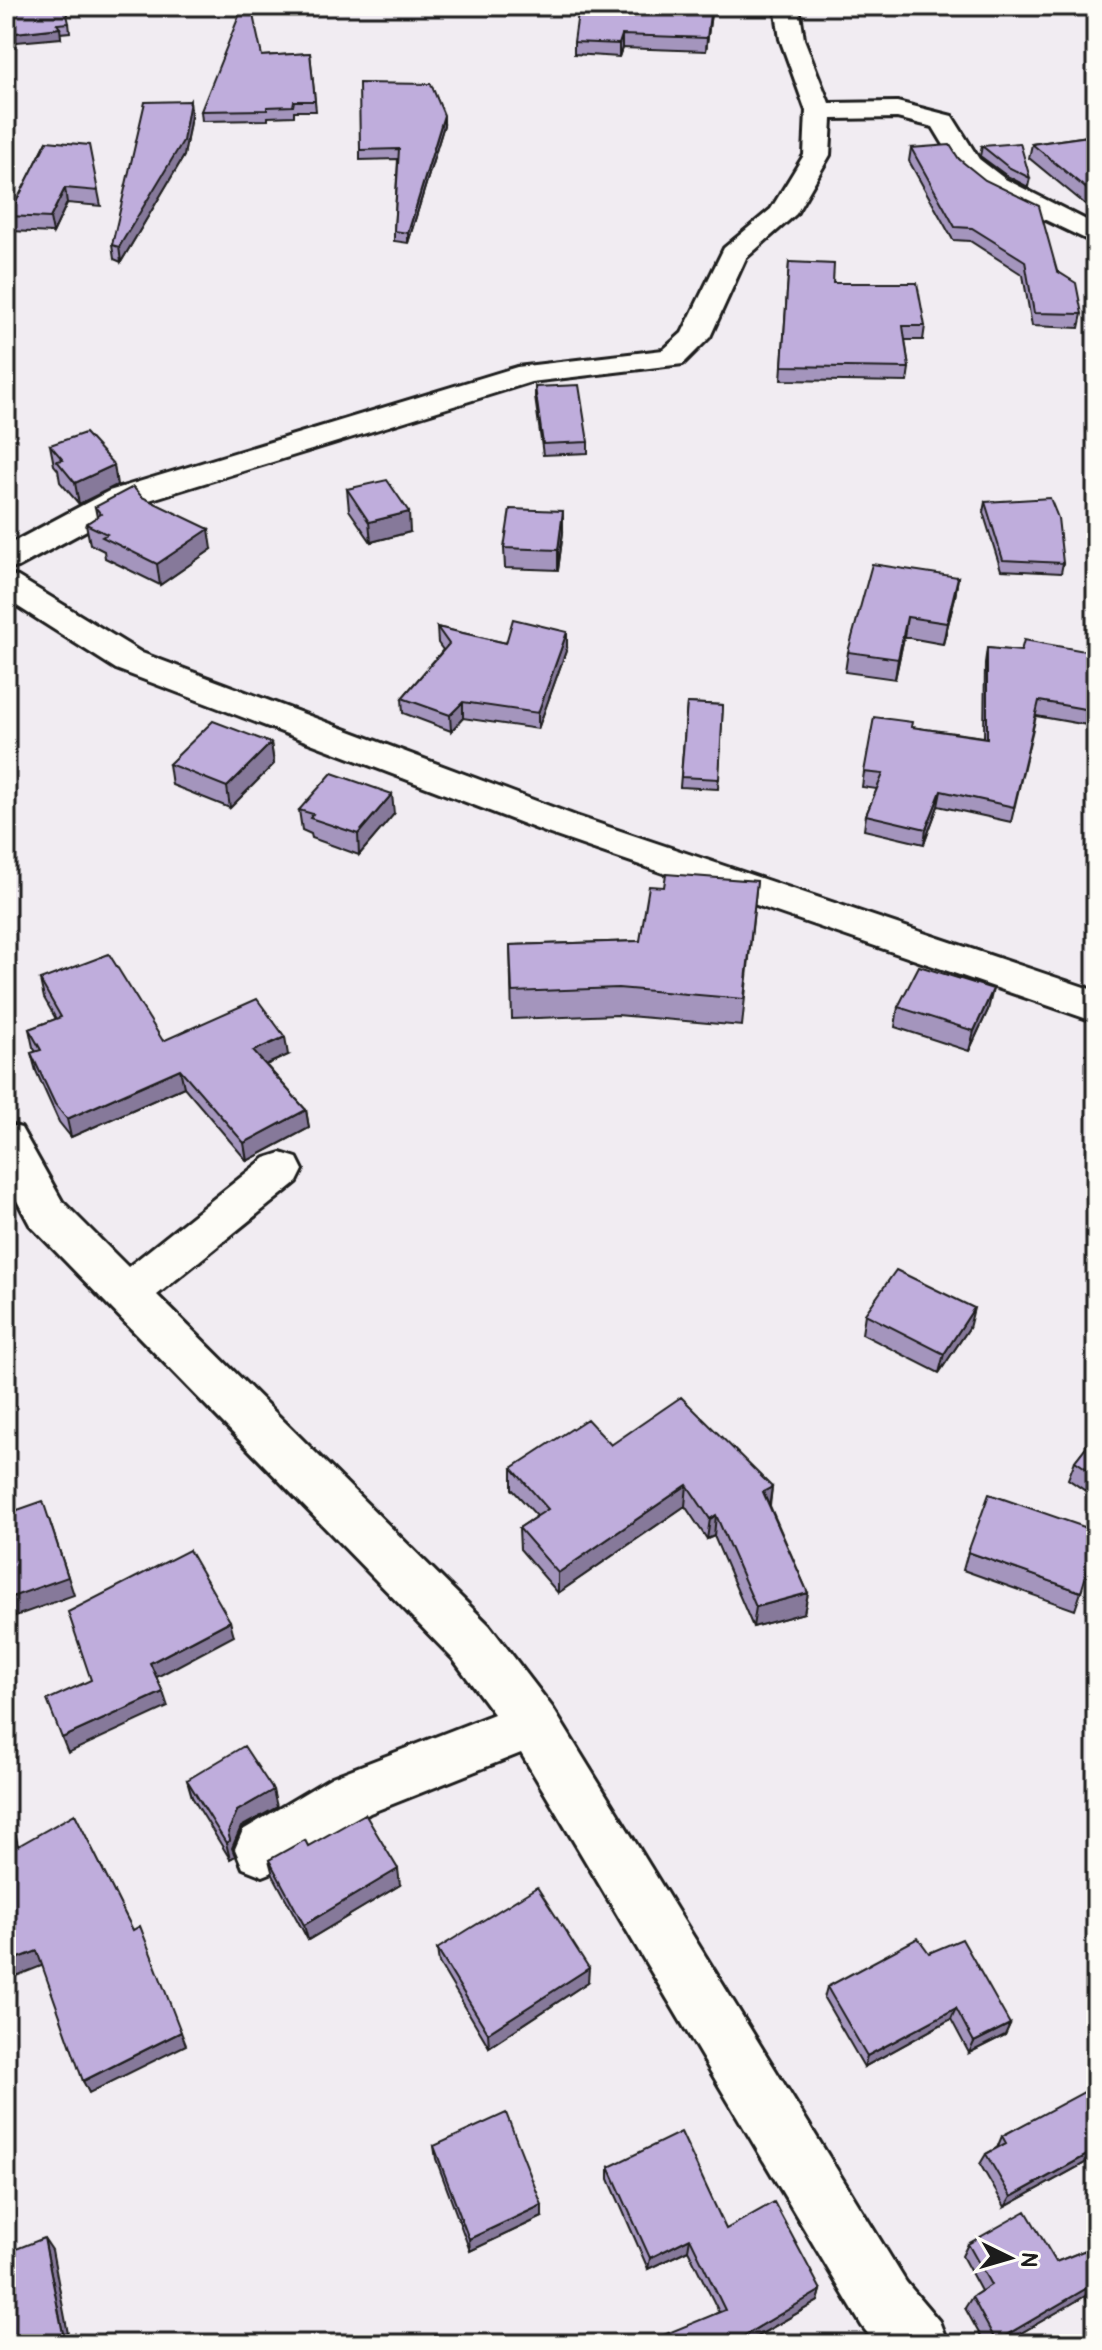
<svg xmlns="http://www.w3.org/2000/svg" width="1102" height="2350" viewBox="0 0 1102 2350" font-family="Pangolin,sans-serif">
<style>
.lines{fill:none;stroke-linecap:round;stroke-linejoin:round}
.minor-casing{stroke:#1c1c1c;stroke-width:6}
.minor{fill:#fdfcf7;fill-rule:evenodd}
.wall{fill:#a495bd;stroke:#1c1c1c;stroke-width:2}
.shaded-wall{fill:#86799a;stroke:#1c1c1c;stroke-width:2}
.building{fill:#bfaddc;stroke:#1c1c1c;stroke-width:2}
</style>
<rect width="100%" height="100%" fill="#f1ecf2"/>
<filter id="ink" filterUnits="userSpaceOnUse"><feTurbulence type="fractalNoise" baseFrequency=".0125" numOctaves="2"/><feDisplacementMap in="SourceGraphic" scale="16" xChannelSelector="R" yChannelSelector="G"/><feConvolveMatrix kernelMatrix="1 2 1 2 8 2 1 2 1" color-interpolation-filters="sRGB"/></filter>
<g filter="url(#ink)">
<g class="lines">
<defs>
<path id="minor" d="M775,6H799L804,39L829,103L897,102L952,116L979,159L1005,179L1096,225V244L985,191L959,170L933,127L897,118L832,119L830,155L796,214L746,258L710,337L683,364L531,382L133,505L18,567L6,570V546L109,491L517,367L663,350L682,333L724,248L771,209L804,155L806,111L780,39Z
M6,574L18,577L142,653L576,816L1096,991V1022L550,834L116,669L6,599Z
M6,1124L21,1128L62,1201L128,1267L265,1158L281,1153L297,1158L303,1170L297,1182L157,1295L489,1625L552,1707L906,2282L939,2321L948,2344H876L862,2326L521,1753L370,1813L283,1868L263,1876L243,1868L235,1849L243,1830L332,1777L494,1714L453,1659L30,1225L6,1180Z"/>
</defs>
<use href="#minor" class="minor-casing"/>
<use href="#minor" class="minor"/>
</g>
<path class="wall" d="M6,6L69,23L70,32L60,33L61,38Z
M152,6H226V8L153,14Z
M712,6L706,51L622,48L619,57L574,54V42Z
M310,53L316,111H294V116L268,117V120L202,121L201,111L262,56Z
M190,101L191,116L184,156L121,262L114,259L112,245Z
M444,125L408,243L394,241V231L398,159L360,160V150Z
M1096,135V208L1091,209L1029,158L1032,144Z
M47,141L98,191L101,206L67,203L53,233L11,231L9,216Z
M982,146L1030,178L1028,187L1007,176L980,156Z
M911,148L959,159L1057,271L1082,314L1079,328L1032,326L1023,275L970,241L953,240L909,161Z
M789,262L925,326L923,340H905L909,368L907,382L781,380Z
M535,387L588,442V453L543,455L535,397Z
M50,445L117,485L79,504L60,482L58,470L54,465Z
M347,489L410,532L371,542L349,510Z
M142,497L212,549L160,585L105,558L104,551L90,544L86,524L97,517L95,507Z
M985,502L1063,563L1061,573L1001,570L983,512Z
M563,532L558,570L505,568L504,548Z
M958,577L955,597L943,644L904,637L895,679L845,672L848,652Z
M437,627L506,643L567,648L538,729L463,718L451,731L403,713L402,698L443,650L438,643Z
M987,648L1021,651L1096,653V715L1093,726L1036,716L1011,822L938,806L924,844L864,830L866,815L877,789L862,787L864,772L911,727L984,737L985,663Z
M687,703L723,705L718,789L680,787Z
M271,743L274,764L230,808L172,785L169,764Z
M299,810L394,814L359,855L312,838L311,834L302,830Z
M757,881L742,1026L617,1015L512,1019L510,945L640,941L664,887Z
M40,980L163,1041L288,1055L266,1065L306,1110L309,1128L247,1161L184,1087L71,1137L59,1122L36,1071L31,1053L36,1052L33,1047L29,1029L56,1019L44,998Z
M898,1007L988,1010L969,1051L895,1027Z
M865,1314L969,1328L939,1373L862,1334Z
M1096,1434V1498L1068,1479L1075,1461Z
M611,1445L772,1487L770,1506L808,1593L804,1613L753,1627L714,1536L707,1539L685,1506L558,1593L520,1549L519,1528L537,1516L512,1489V1468Z
M968,1552L1081,1592L1075,1610L963,1570Z
M187,1780L277,1807L241,1827L232,1848L235,1856L230,1859L192,1797Z
M308,1846L400,1885L308,1940L273,1875L269,1860Z
M437,1949L588,1982L489,2047L439,1963Z
M929,1953L1010,2024L1005,2035L969,2053L951,2019L864,2067L824,1998L827,1987Z
M1096,2088V2157L1005,2207L980,2164L986,2154L997,2148L1002,2136Z
M434,2146L542,2217L470,2251L436,2159Z
M609,2167L726,2229L821,2290L818,2301L744,2344H658L719,2312L688,2250L648,2269L609,2179Z
M968,2244L1056,2262L1096,2246V2319L1085,2296L1002,2344H985L965,2308L972,2297L981,2291L962,2256Z"/>
<path class="shaded-wall" d="M711,6H712L706,51L707,38Z
M60,28L61,38L6,43V34Z
M622,35V48L619,57V44Z
M190,101L191,116L184,156L121,262L119,247Z
M444,115V125L408,243V233Z
M65,188L67,203L53,233L50,218Z
M1094,195H1096V208L1091,209Z
M114,465L117,485L79,504L75,483Z
M563,511V532L558,570V550Z
M409,512L410,532L371,542L369,522Z
M209,529L212,549L160,585L157,564Z
M958,577L955,597L943,644L947,623Z
M907,617L904,637L895,679L898,659Z
M567,632V648L538,729V713Z
M463,702V718L451,731L450,715Z
M271,743L274,764L230,808L227,787Z
M941,791L938,806L924,844L926,829Z
M392,794L394,814L359,855L358,834Z
M993,989L988,1010L969,1051L974,1031Z
M285,1037L288,1055L256,1069L253,1051Z
M180,1069L184,1087L71,1137L67,1119Z
M306,1110L309,1128L247,1161L244,1143Z
M974,1308L969,1328L939,1373L944,1354Z
M687,1485L685,1506L558,1593V1573Z
M772,1487L769,1508L763,1492Z
M716,1515L714,1536L707,1539L710,1519Z
M49,1519L74,1595L10,1618L6,1609V1599Z
M808,1593L804,1613L753,1627L756,1607Z
M230,1621L234,1636L155,1678L150,1663Z
M163,1692L168,1707L68,1753L62,1738Z
M273,1790L277,1807L241,1827L232,1848L235,1856L230,1859L226,1843L228,1832L237,1811Z
M398,1869L400,1885L308,1940L304,1925Z
M37,1951L44,1965L6,1980V1963Z
M589,1968L588,1982L489,2047L488,2033Z
M956,2008L951,2019L864,2067L867,2056Z
M1010,2024L1005,2035L969,2053L974,2042Z
M181,2032L186,2045L89,2093L83,2081Z
M1096,2150V2157L1005,2207L1011,2197Z
M542,2205V2217L470,2251L469,2239Z
M44,2238L52,2250L70,2344H65Z
M690,2238L688,2250L648,2269L650,2258Z
M1094,2284L1085,2296L1002,2344H994L996,2341Z
M821,2290L818,2301L744,2344H730Z"/>
<path class="building" d="M6,6H65L69,23L57,24L60,28L6,34Z
M243,6H251L262,56L310,53L315,101H294L293,106L267,107V110L201,111Z
M579,6H711L707,38L622,35L619,44L574,42Z
M359,83L431,84L444,115L408,233L394,231L399,149L360,150Z
M190,101L183,141L119,247L112,245L145,102Z
M1096,135V195H1094L1032,144Z
M47,141L89,145L98,191L65,188L50,218L9,216Z
M1020,143L1030,178L1008,167L982,146Z
M950,145L959,159L985,180L1039,206L1057,271L1076,283L1082,314L1034,313L1025,261L972,228L955,227L911,148Z
M789,262L834,264L833,283H917L925,326H903L909,368L782,366Z
M579,385L588,442L543,444L535,387Z
M85,433L114,465L75,483L57,461L63,460L50,445Z
M387,480L409,512L369,522L347,489Z
M133,487L142,497L209,529L157,564L102,537L107,534L86,524L101,514L95,507Z
M1050,498L1058,518L1063,563L1003,560L985,502Z
M510,509L563,511L558,550L504,548Z
M872,564L958,577L947,623L907,617L898,659L848,652Z
M513,619L567,632L538,713L463,702L450,715L402,698L449,644L437,627L506,643Z
M1024,640L1096,653V711L1039,701L1014,807L941,791L926,829L866,815L883,774L864,772L874,717L912,722L911,727L987,738V648L1021,651Z
M687,703L723,705L719,779L681,777Z
M213,721L271,743L227,787L169,764Z
M332,773L392,794L358,834L310,818L313,814L299,810Z
M666,874L757,881L744,999L618,988L512,992L510,945L640,941L649,886L664,887Z
M109,954L163,1041L257,999L285,1037L253,1051L306,1110L244,1143L180,1069L67,1119L55,1104L31,1053L41,1050L29,1029L61,1017L40,980Z
M919,966L993,989L974,1031L898,1007Z
M896,1270L974,1308L944,1354L865,1314Z
M681,1397L772,1487L763,1492L808,1593L756,1607L716,1515L710,1519L687,1485L558,1573L519,1528L548,1509L512,1468L587,1419L611,1445Z
M1096,1434V1475L1075,1461Z
M989,1494L1096,1531V1543L1081,1592L968,1552Z
M43,1501L68,1577L6,1599V1514Z
M189,1550L230,1621L150,1663L163,1692L62,1738L47,1700L91,1680L68,1612Z
M244,1746L273,1790L237,1811L228,1832L230,1840L226,1843L187,1780Z
M75,1814L133,1930L140,1926L181,2032L83,2081L37,1951L6,1963V1840L16,1836L18,1846Z
M365,1814L398,1869L304,1925L269,1860L305,1840L308,1846Z
M537,1887L589,1968L488,2033L437,1949Z
M918,1938L929,1953L962,1939L1010,2024L974,2042L956,2008L867,2056L827,1987Z
M1095,2086L1096,2088V2150L1011,2197L986,2154L1006,2143L1002,2136Z
M506,2113L542,2205L469,2239L434,2146Z
M681,2132L726,2229L774,2202L821,2290L730,2344H658L656,2338L725,2310L690,2238L650,2258L609,2167Z
M1026,2211L1056,2262L1096,2246V2290L1094,2284L996,2341L972,2297L991,2285L968,2244Z
M44,2238L65,2344H6V2253Z"/>
</g>
<rect width="1102" height="2350" fill="none" stroke="#fdfcf7" stroke-width="32"/>
<rect x="16" y="16" width="1070" height="2318" fill="none" stroke="#1c1c1c" stroke-width="3" filter="url(#ink)"/>
<g transform="translate(1010 2258) rotate(95)" stroke="#fdfcf7" stroke-width="6" paint-order="stroke">
<path d="M0-6L14 30L0 20L-14 30Z" fill="#1c1c1c"/>
<text y="-12" font-size="22" font-weight="bold" text-anchor="middle" fill="#1c1c1c">N</text>
</g>
</svg>
